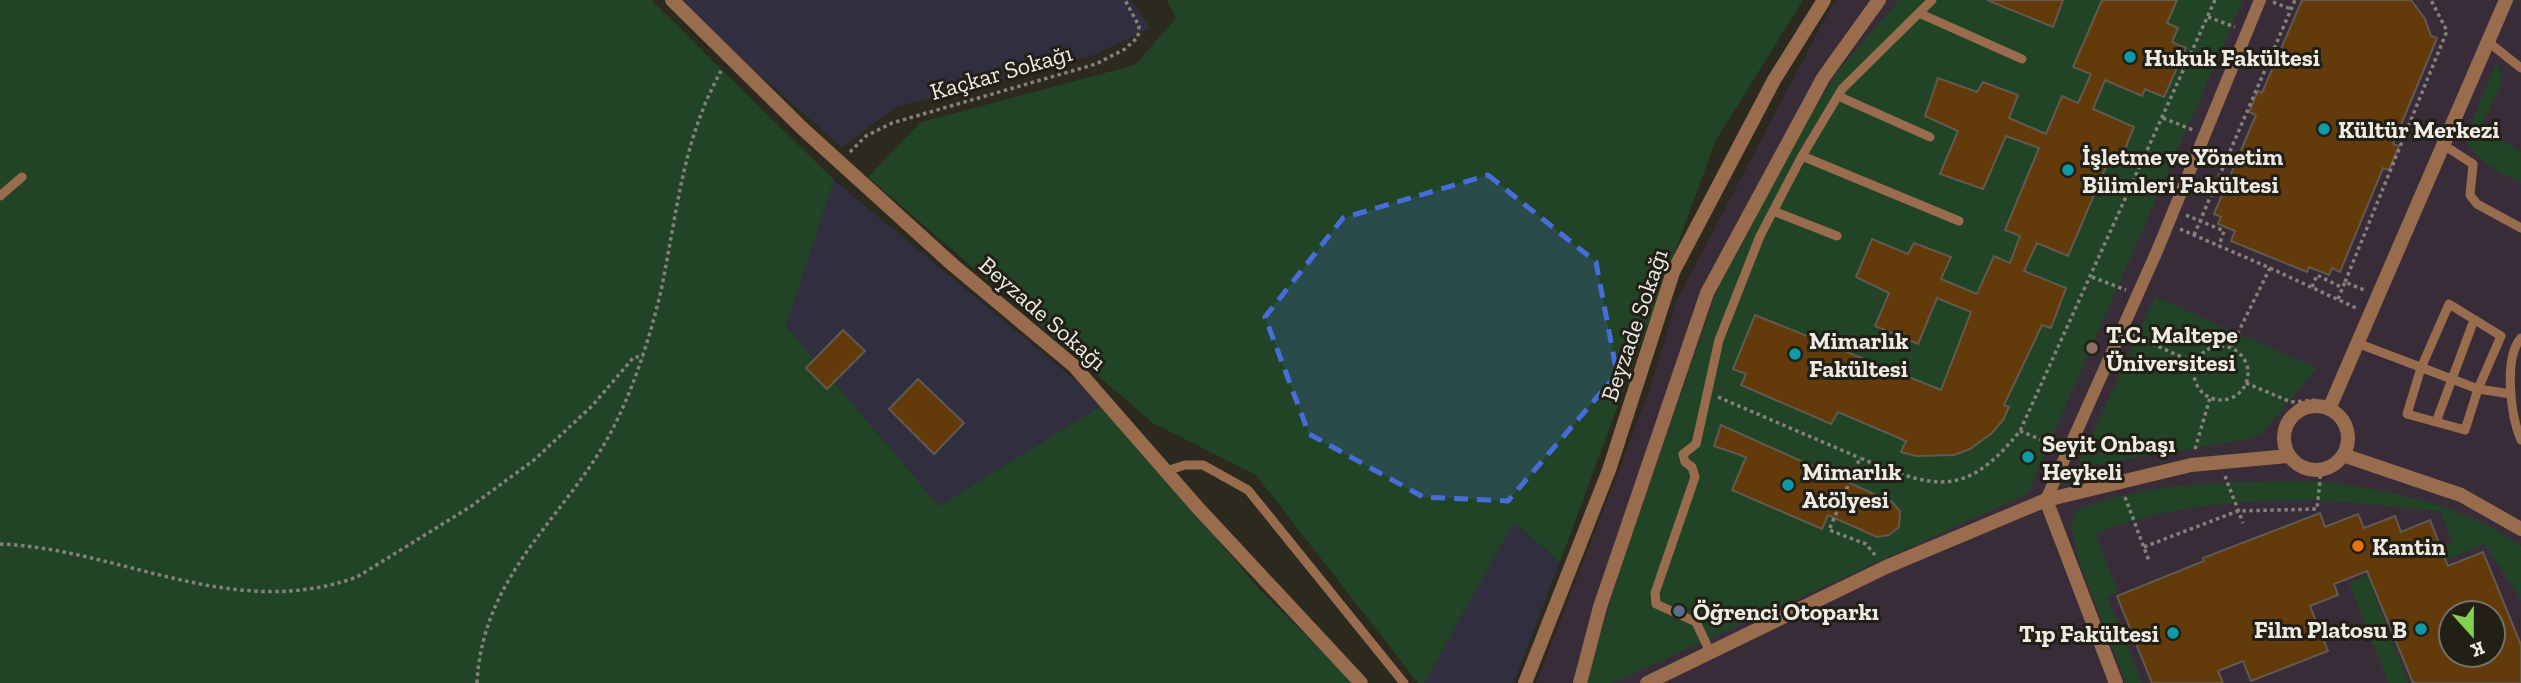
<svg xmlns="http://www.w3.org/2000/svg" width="2521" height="683" viewBox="0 0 2521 683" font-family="'Zilla Slab',serif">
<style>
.industrial{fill:#312e3f}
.education{fill:#392c39;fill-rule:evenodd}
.green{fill:#224426}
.building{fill:#633a0a;stroke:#625950;stroke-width:2;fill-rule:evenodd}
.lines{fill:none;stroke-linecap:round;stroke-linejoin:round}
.path{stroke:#838178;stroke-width:3.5;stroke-dasharray:3.5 3.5;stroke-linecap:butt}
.service{stroke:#9a6c4e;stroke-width:9}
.pedestrian{stroke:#9a6c4e;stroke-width:12}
.minor{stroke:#9a6c4e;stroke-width:14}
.marked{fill:#476dda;fill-opacity:0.2;stroke:#476dda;stroke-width:5;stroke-dasharray:14 9;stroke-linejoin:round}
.culture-dot{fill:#0f9aa8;stroke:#222016;stroke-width:2.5}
.education-dot{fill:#8d6e63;stroke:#222016;stroke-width:2.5}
.food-dot{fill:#e8710a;stroke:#222016;stroke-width:2.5}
.service-dot{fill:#5c6f8a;stroke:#222016;stroke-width:2.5}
.labels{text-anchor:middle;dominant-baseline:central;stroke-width:6;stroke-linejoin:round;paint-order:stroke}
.poi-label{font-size:24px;font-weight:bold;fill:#edebe4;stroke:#222016;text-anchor:start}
.street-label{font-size:24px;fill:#edebe4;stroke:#222016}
</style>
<rect width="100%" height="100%" fill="#2c2a1f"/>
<path class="industrial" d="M674,0H1131L1150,28L1094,55L896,107L842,147Z
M834,180L1104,404L939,506L786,326Z
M1514,522L1560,562L1515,679L1512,683H1424Z"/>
<path class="education" d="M1838,0H2521V683H1536L1648,395L1677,300L1831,7ZM2451,613H2493V655H2451Z"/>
<path class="green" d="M0,0H651L834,180L786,326L939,506L1104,404L1258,588L1354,683H0Z
M1167,0H1803L1716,140L1560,562L1514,522L1424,683H1418L1256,475L1153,423L868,177L921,122L1135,65L1176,18Z
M1899,0H2243L2027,494L1612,683H1586L1619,572L1724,270L1741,247L1793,144L1837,72Z
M2497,60L2502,81L2481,127L2521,152V184C2500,171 2475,161 2465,138Z
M2155,297L2317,368L2262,433L2248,439L2081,467L2079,463Z
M2318,481C2393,491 2457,502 2521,546V600L2485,544L2372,589L2408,683H2389L2349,583L2452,542L2441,512C2329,496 2201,491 2095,534L2118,592L2107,596L2142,683H2126L2080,564L2071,525L2078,509C2155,480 2238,482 2318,481Z"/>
<path class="building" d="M1987,0H2063L2053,27Z
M2102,0H2177L2167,23L2178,28L2172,42L2186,48L2164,97L2145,89L2142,96L2105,80L2093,109L2134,127L2118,166L2108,162L2068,256L2037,243L2024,271L2066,288L2051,328L2042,325L2004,405L2009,407L2003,420L1992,433L1970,449L1954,455L1916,456L1901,452L1906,441L1838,412L1831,424L1741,385L1746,374L1733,369L1755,315L1941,390L1971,312L1937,298L1918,344L1875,326L1889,293L1856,277L1872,239L1908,254L1914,243L1951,257L1941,279L1977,294L1994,256L2010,263L2020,236L2005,230L2039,148L2006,136L1983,189L1940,174L1958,131L1925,116L1938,78L1977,92L1983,82L2018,95L2009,118L2046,134L2062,96L2078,103L2091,74L2073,67Z
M2302,0H2411L2425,19L2431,36L2437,38L2393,144L2399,146L2389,170L2383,168L2340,272L2332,268L2329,275L2309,267L2307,272L2231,241L2235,231L2218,224L2221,217L2214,214L2256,115L2249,112L2258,91L2262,93Z
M843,330L865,351L827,389L806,368Z
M918,379L964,423L934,454L889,409Z
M1721,425L1892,502L1900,511L1899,527L1889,535L1877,537L1828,515L1822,529L1732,490L1746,457L1714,446Z
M2320,513L2325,527L2358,514L2364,528L2395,516L2401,532L2430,520L2448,566L2483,552L2521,645V683H2413L2367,571L2334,584L2338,595L2310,606L2328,651L2251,681L2243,661L2218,671L2223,683H2152L2117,596L2204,561L2203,558ZM2451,613H2493V655H2451Z"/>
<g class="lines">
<path class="path" d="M2273,2L2291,9
M2208,17L2235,27
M2163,118L2193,130
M850,152L866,136L892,123L1096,64L1125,49L1138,37L1139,26L1125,0
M2186,215L2224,231L2219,246
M2180,229L2270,268L2231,347
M2194,235L2295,0
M2270,268L2356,308
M2092,277L2126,290
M2345,282L2447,31L2431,0
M2312,287L2317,275L2343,288
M2338,299L2345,282L2364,290
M2133,335L2195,363
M2194 373a27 27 0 1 1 54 0a27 27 0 1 1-54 0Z
M2246,383L2291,402L2318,400
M1718,397L1860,458
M2020,431L2057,446
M2195,449L2210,398
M2225,476L2243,523
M2125,497L2149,561
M0,544C122,549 233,622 357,577L470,507L534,460L592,406L634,357H643
M2144,547L2238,511L2317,509L2321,470
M1875,555L1866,544L1829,530L1860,458C1935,489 1965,499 2020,431L2215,0
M477,683C483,567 575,512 619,416C637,377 650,336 660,295C677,217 681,143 721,71"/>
<path class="service" d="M1921,14L2022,59
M2487,41L2521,68
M1838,96L1930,137
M2442,144L2473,164L2470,195L2477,204L2521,228
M1802,156L1959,221
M0,196L22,177
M1773,211L1837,236
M2449,304L2501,336L2478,389L2465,430L2407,414L2421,368Z
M2521,338C2503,358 2511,417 2521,440
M2357,343L2478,389L2511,394
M2436,422L2474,320
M1166,471L1185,465H1203L1248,490L1404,683
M1711,654L1696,622L1656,604L1655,593L1695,477L1692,467L1685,462L1683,454L1696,444L1719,340L1760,236L1802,156L1842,89L1932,0"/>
<path class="pedestrian" d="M2046,500L2157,251L2260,0"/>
<path class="minor" d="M672,0L803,129L953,265L1074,366L1199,509L1361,683
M2284 438a32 32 0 1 1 64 0a32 32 0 1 1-64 0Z
M2329,409L2506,0
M2343,455L2461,495L2521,529
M2046,500L2116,683
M1525,683L1609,470L1673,272L1774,80L1824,0
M1580,683L1600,607L1707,293L1823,78L1879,0
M1647,683L1886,567L2046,500L2191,465L2289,456"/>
</g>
<path class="marked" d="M1488,175L1596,262L1617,374L1508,501L1423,497L1309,434L1265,317L1343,218Z"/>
<g class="culture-dot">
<circle cx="2130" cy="57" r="7"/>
<circle cx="2324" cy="129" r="7"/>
<circle cx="2068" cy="170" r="7"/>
<circle cx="1795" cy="354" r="7"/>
<circle cx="2028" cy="457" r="7"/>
<circle cx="1788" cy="485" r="7"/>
<circle cx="2421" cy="629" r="7"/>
<circle cx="2173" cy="633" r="7"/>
</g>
<circle class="education-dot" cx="2092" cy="348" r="7"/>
<circle class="food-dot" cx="2358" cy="546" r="7"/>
<circle class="service-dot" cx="1679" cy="611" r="7"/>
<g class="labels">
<g class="poi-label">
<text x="2144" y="57">Hukuk Fakültesi</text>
<text x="2338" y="129">Kültür Merkezi</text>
<text x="2082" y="156">İşletme ve Yönetim<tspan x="2082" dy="28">Bilimleri Fakültesi</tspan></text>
<text x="2106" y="334">T.C. Maltepe<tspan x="2106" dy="28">Üniversitesi</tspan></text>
<text x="1809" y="340">Mimarlık<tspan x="1809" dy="28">Fakültesi</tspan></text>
<text x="2042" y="443">Seyit Onbaşı<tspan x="2042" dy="28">Heykeli</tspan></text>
<text x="1802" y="471">Mimarlık<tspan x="1802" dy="28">Atölyesi</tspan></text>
<text x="2372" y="546">Kantin</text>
<text x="1693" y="611">Öğrenci Otoparkı</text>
<text x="2407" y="629" text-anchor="end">Film Platosu B</text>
<text x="2159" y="633" text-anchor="end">Tıp Fakültesi</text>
</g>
<g class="street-label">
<text transform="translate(1001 72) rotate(-16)">Kaçkar Sokağı</text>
<text transform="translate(1043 313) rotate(41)">Beyzade Sokağı</text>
<text transform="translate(1634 325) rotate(-71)">Beyzade Sokağı</text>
</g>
</g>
<g transform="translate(2472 634) rotate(159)"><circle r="33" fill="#222016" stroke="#737168" stroke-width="2"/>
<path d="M0-5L12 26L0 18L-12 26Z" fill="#83d04e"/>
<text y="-10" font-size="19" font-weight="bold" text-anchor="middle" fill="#edebe4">K</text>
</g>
</svg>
